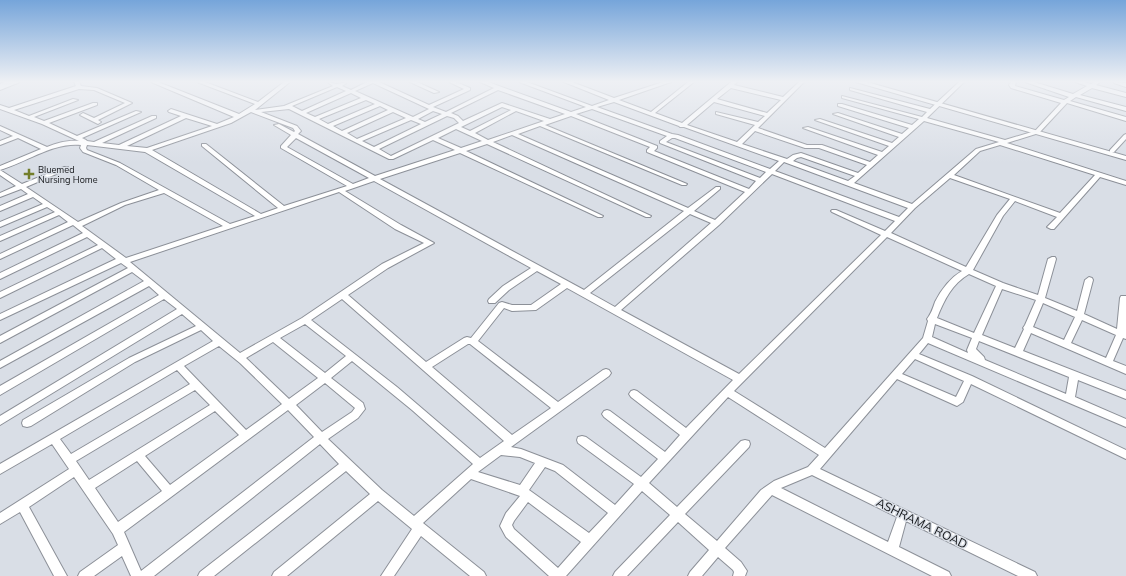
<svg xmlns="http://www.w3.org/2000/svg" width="1126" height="576" viewBox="0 0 1126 576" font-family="Mulish,sans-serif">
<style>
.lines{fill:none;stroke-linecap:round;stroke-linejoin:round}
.minor-casing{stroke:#8c9098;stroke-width:2}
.major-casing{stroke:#8c9098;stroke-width:2}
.highway-casing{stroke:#8c9098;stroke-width:2}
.minor{fill:#fff;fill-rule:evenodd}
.major{fill:#fff;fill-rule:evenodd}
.highway{fill:#fff;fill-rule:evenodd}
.poi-dot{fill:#737e2a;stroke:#d9dee6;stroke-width:1.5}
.labels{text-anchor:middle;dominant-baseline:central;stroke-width:3;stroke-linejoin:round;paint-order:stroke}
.far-poi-label{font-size:9px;fill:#121417;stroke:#d9dee6;text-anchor:start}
.near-street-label{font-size:12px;fill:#121417;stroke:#d9dee6}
</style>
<rect width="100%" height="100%" fill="#d9dee6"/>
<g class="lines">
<defs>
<path id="minor" d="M12,82H20L0,90V86Z
M74,82H79L81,86L97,88L132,103L98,120L101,122L98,124L80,115L83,113L94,118L125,103L94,90L79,89L14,110L29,116L73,99L78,100L34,117L44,121L93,103H97V105L49,123L77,136L136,111L141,112L82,138L86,140L87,141L94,142L152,116H156V118L102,143L119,145L181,116L169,112L168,111L171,109L217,124L234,117L151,82H158L239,114L255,104L197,82H205L258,102L284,82H290L255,110L284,106L333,86L327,82L337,84L348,82L342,86L351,90L367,82H379L429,105L464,89L449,82H456L470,88V90L433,107L446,112L494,88L480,82H488L571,112L586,107L519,82H527L592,106L609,100L564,82H572L614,98L663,82H671L619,100L651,112L688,82H694L655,113L682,123L731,82H737L734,85L783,97L799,82H804L758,128L807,145H822L870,162L878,155L803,128L808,127L882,152L889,146L815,120L820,119L892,143L899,137L833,114L838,113L902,134L909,128L838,106V104H842L912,125L919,119L842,98V96L922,117L927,112L850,90V88L930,109L959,82H964L927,118L1005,140L1035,131L1061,103L1011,88L1009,85L1011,82H1016L1015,86L1064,100L1069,97L1025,82H1034L1073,94L1087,86L1075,82H1084L1091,84L1094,82H1100L1096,85L1126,93V97L1092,88L1080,95L1126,107V111L1076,97L1070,101L1126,117V121L1067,103L1039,133L1007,143L1126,181V185L1100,177L1054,229H1051L1047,227L1057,217L1015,201L1003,216L973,270L1003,283L1038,295L1048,259L1052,257H1055L1056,259L1045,298L1077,311L1085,280L1089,277L1092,278L1093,280L1084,314L1117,329L1120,298L1121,296H1126V339L1123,338L1113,361L1126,366V374L1031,333L1023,351L1126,391V399L1078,380L1075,397L1126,419V427L928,343L919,354L972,376L1126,450V459L971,384L963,402L957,406L897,379L820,469L1035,572L1037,576H1018L906,521L899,547L949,572L951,576H932L772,495L725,548L741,562L747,571L745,576H733L734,572L733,570L718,557L702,576H688L690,572L709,550L678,522L627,576H613L615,572L670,515L642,491L566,576H549L506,537L500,526L506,513L520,496L471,479L423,523L484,572L486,576H470L421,536L394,576H381L412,529L378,501L287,576H272L274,572L370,494L346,471L214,576H198L200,572L339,464L320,444L154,576H131L122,556L94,576H78L80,572L118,545L113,534L74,477L29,507L67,576H54L20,512L0,524V513L69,469L52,444L0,474V464L213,341L201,330L135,362L31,426L27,427L23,426L22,423L23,420L129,358L196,326L182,314L0,425V416L177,309L164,299L0,395V386L159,295L149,286L0,368V361L144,281L132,272L0,343V336L128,268L121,263L0,320V314L116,259L102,248L0,298V292L98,245L87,237L0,279V273L83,233L73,225L0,259V254L68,222L59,215L0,241V236L55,212L47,207L0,227V222L43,204L33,197L0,211V206L28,194L21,189L0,197V193L16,186L0,175V170L22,184L64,167H68V169L26,187L78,222L121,203L159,190L116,165L83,152L80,148L81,145C53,142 27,162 0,170V166L41,149L18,138L0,145V141L13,136L0,130V126L47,147C57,143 68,140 79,141L42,124L0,109V105L9,108L76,86ZM373,83L429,109L413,117L355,91ZM337,87L346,91L302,111L292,106ZM731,88L781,100L767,113L717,99ZM498,90L565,114L550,119L502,103L463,121L458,116L451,113ZM351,93L361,98L315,117L306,113ZM366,100L375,104L328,124L319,119ZM614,102L679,126L680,127H684L779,161L770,169L678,135L672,134L597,107ZM714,102L765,116L758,122L716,112V114L755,125L737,142L687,125ZM380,106L388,110L342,131L333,126ZM502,107L511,110L470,131L461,127ZM289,109L389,159H393L433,140L455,150L375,176L298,134L301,131L297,126L261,112ZM592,109L667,136L660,141V143L756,181L749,189L654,151L657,148V146L576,114ZM433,111L442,114L425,122L418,119ZM516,111L544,121L488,140L475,133ZM251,112L293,128L295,131L294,132L279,124L274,125L291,135L281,146V148L347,186L284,206L206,144H202V146L278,208L261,214L152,150L231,123ZM393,112L406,118L357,139L347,133ZM447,116L454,118L459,123L391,156L379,149ZM571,116L650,147L647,150V152L745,192L715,220L694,211L720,189V187H716L688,208L518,134L540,126L682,185H686L687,184L545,125ZM186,118L212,126L147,148L127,146ZM411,120L421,124L374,147L362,141ZM924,121L999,142L976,149L912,204L854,183ZM456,129L482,141L461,148L438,138ZM755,131L805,148H819L867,165L858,173L801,153L793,155L787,159L742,144ZM512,135L684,211L584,290L380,179L460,153L598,217H602L603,216L466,151L487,144L646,217H650L651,216L493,142ZM296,138L369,178L353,184L287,147ZM672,138H675L766,172L760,178L666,142ZM87,145L145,152L255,216L230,224L120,163L87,150L86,148ZM1000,145L1095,175L1060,213L954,175L980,151ZM801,157L855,176L848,181L793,161L797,158ZM784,162L908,208L899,217L775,171ZM772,174L895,221L885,231L836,210H832L831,211L832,212L881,235L739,374L621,310L719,225ZM950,178L1010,199L997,215L966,267L891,233L915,208ZM374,181L531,268L503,286L489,299L488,301L489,303H495L509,290L537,271L561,284L531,305H512L502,302L499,303L471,338L467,337L464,338L426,362L348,295L388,268L434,243L401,225L345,191ZM339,192L395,229L424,243L382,264L302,318L240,353L130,262ZM164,193L223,226L126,258L82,226L125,205ZM690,214L711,223L615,307L590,293ZM887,237L962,271C950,278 941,290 935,302C933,308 931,314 927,319L928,321L923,338L825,448L734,391ZM969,274L996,286L974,333L937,318C944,300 952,284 969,274ZM567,288L733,380L686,428L637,391L634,390L631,391L629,394L631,397L680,435L665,452L610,411L607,410L604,411L602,414L604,417L658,459L641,477L586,437L582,436L578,437L577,440L578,443L634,484L615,505L563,465L521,449L511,447L609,376L611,373L609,370L606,369L603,370L558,402L478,341L504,308L512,311L536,310ZM1002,289L1036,300L1025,325L1023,328L1024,329L1015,348L982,335ZM342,299L504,441L480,458L397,387L311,320ZM1043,303L1075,317L1064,340L1033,327ZM1082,320L1116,335L1106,358L1071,343ZM305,324L346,356L325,373L280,338ZM935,324L972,338L967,350L968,353L932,337ZM979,341L1069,377L1066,394L985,360L984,357L976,349ZM273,342L318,378L289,399L246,358ZM468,344H470L551,408L512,435L432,367ZM219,346L240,363L282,404L246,430L184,366ZM915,359L964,381L956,397L902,374ZM352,361L412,410L473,464L414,516L382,490L328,439L358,418L365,409L363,403L331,378ZM177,370L190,384L71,454L60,439ZM325,383L355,408L352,412L322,432L296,405ZM195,390L210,405L89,480L76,461ZM728,397L819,455L808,467L774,481L761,490L717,541L685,514L749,447L750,444L749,441L745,440L741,441L677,507L649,483ZM288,410L314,437L141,571L124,532ZM215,411L239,435L170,485L145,456ZM501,455L520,457L535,463L520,485L478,472ZM137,461L162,491L118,522L95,488ZM545,467L555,471L608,513L589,533L529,490ZM812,475L897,517L888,542L781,488ZM528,502L581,542L558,568L514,529L512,525L514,521Z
M410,82H417L439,92L434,93Z
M1114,82L1126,83V87L1114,83Z
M1126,134V139L1114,152H1110V150L1124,135Z"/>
<path id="major" d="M856,82H867L1126,156V160Z"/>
<path id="highway" d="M4,82H16L0,88V84Z"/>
</defs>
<use href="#minor" class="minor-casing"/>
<use href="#major" class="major-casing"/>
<use href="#highway" class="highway-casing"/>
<use href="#minor" class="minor"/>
<use href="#major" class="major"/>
<use href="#highway" class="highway"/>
</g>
<linearGradient id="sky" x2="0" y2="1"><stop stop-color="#76a5da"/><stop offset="0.5" stop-color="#eef0f4"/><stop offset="1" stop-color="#eef0f4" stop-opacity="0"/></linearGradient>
<rect width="1126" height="163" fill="url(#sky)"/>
<path class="poi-dot" d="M27 168h4v4h4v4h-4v4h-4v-4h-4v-4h4z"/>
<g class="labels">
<g class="far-poi-label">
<text x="38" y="169">Bluemed<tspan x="38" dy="10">Nursing Home</tspan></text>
</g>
<g class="near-street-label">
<text transform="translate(922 523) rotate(26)">ASHRAMA ROAD</text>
</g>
</g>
</svg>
